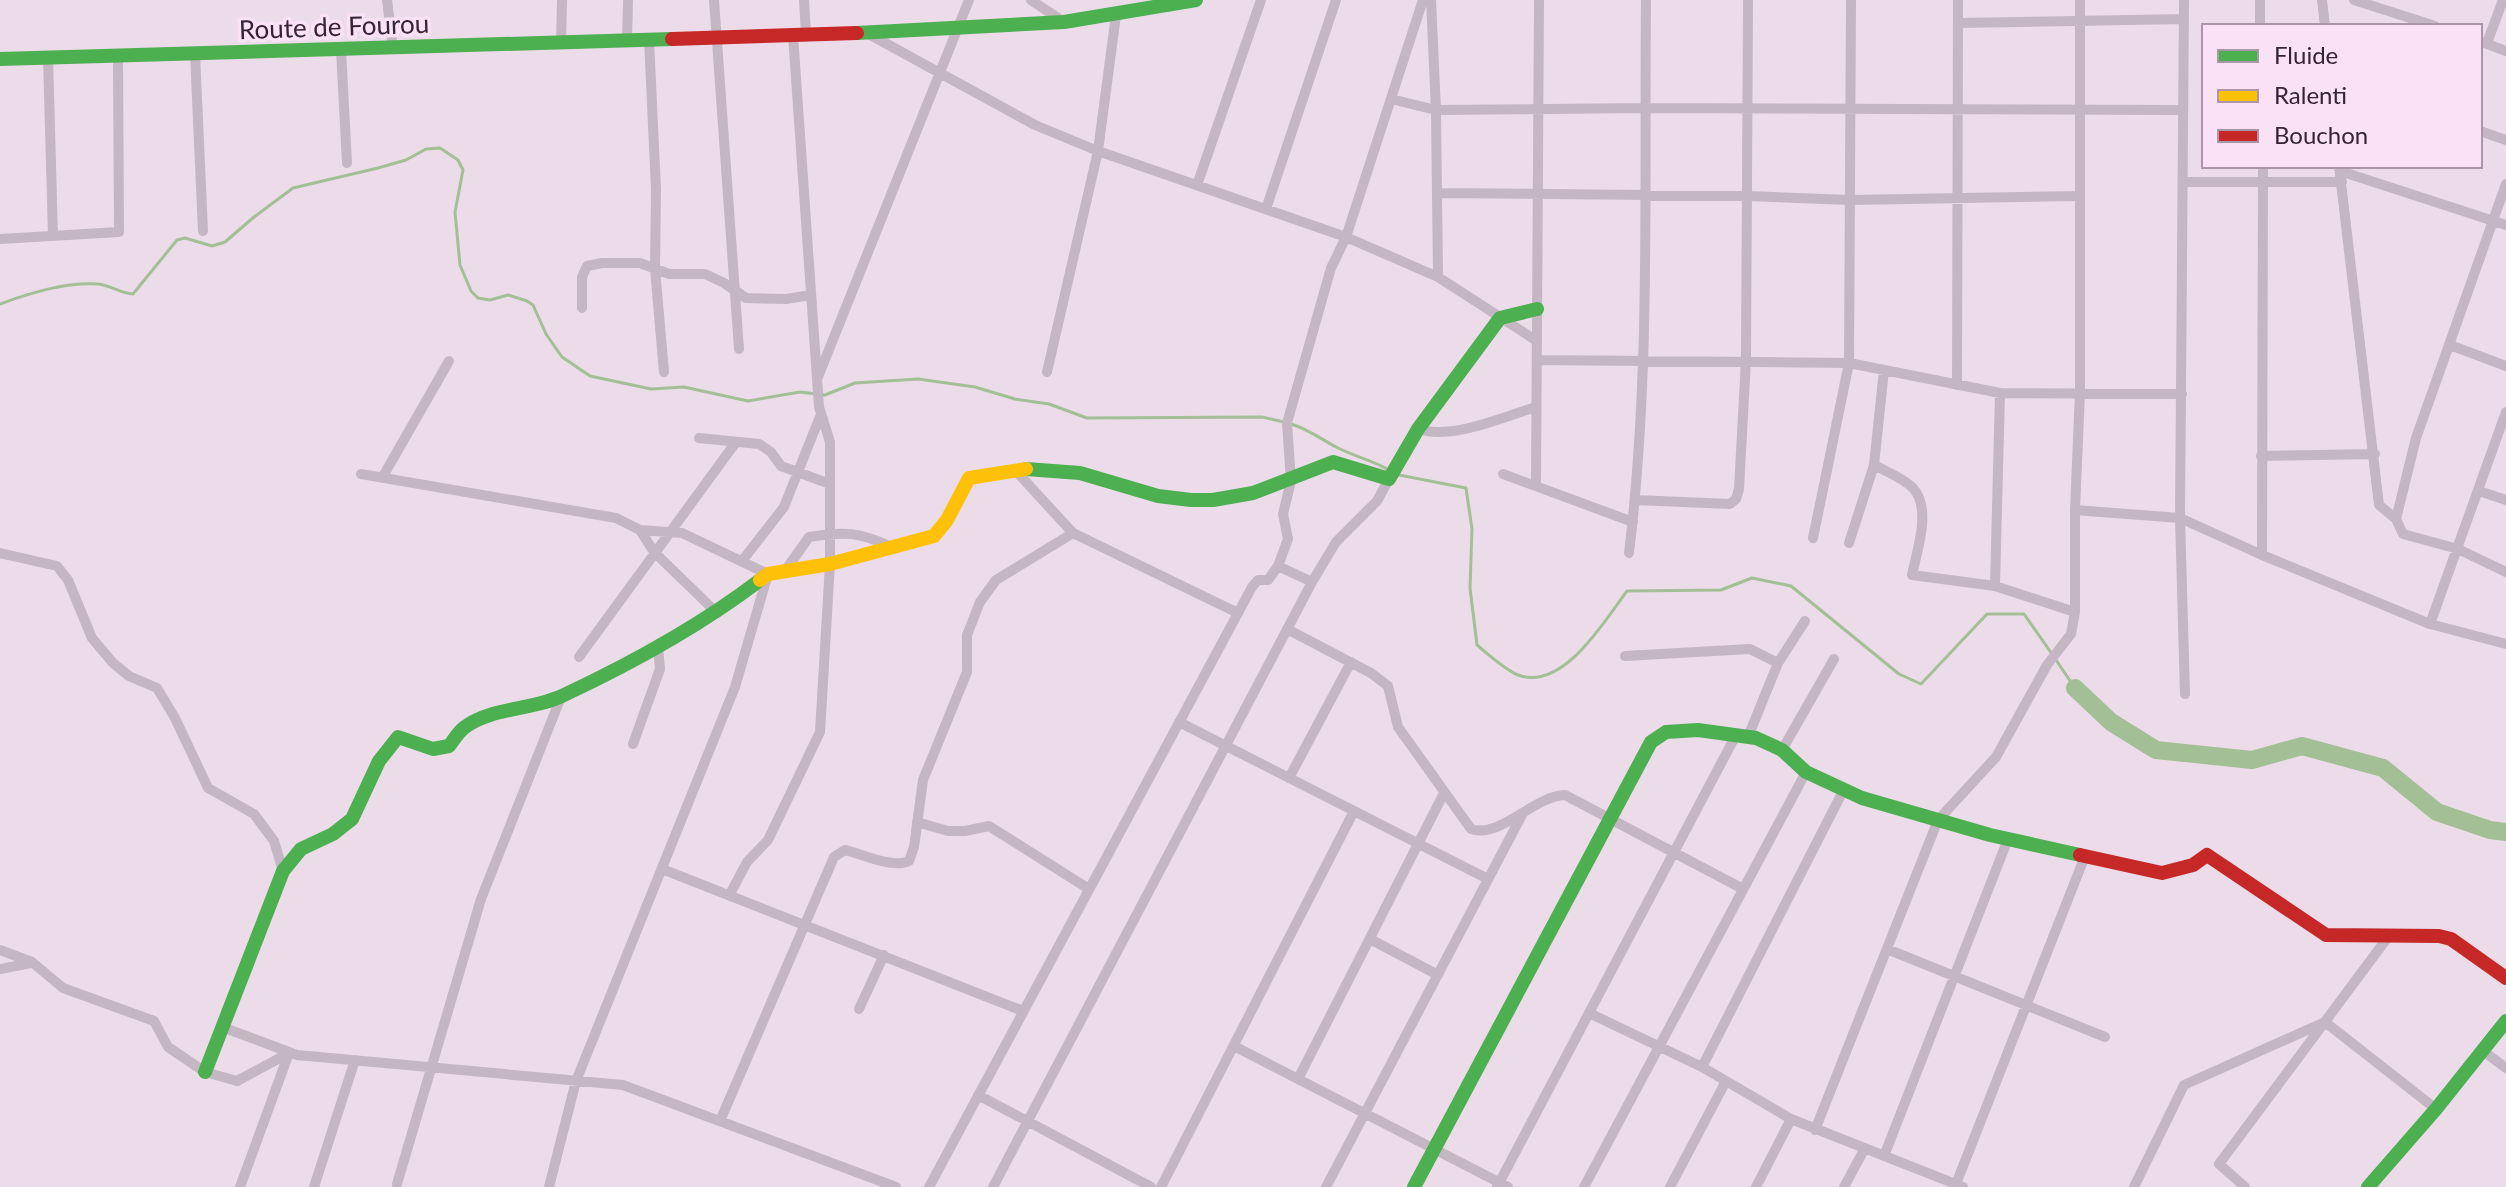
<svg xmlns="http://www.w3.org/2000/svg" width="2506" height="1187" viewBox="0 0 2506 1187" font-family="Lato,sans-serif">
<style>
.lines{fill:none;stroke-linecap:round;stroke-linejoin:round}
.stream{stroke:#a3bf96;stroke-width:3}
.river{stroke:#a3bf96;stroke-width:18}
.street{stroke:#c4b6c3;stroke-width:10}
.fast{stroke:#4caf50;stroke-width:14}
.slow{stroke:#ffc107;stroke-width:14}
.jam{stroke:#c62828;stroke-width:14}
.labels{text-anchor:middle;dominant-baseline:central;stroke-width:7;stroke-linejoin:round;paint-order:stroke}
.street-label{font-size:26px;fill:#342435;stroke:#fae1f5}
</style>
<rect width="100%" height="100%" fill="#ecdce9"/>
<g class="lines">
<path class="stream" d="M0,304C30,293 65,282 98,284C110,285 120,293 133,294L177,240L185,238L212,246L225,242L254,217L293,188L378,168L406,160L426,149L440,148L458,160L463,170L455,212L460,265L471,291L478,298L490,300L508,295L527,301L533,305L546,334L562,357L590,376L651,389L684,387L748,401L800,392L825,395L855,383L918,379L975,387L1015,399L1049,404L1087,418L1262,417L1284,422
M1291,424C1308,429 1321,439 1336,447C1353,456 1372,460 1389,470
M1399,475L1466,488L1472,529L1470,588L1477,645C1489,655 1504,669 1518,675C1563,692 1605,620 1627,591L1721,590L1752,578L1791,586L1899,674L1921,684L1987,614H2024L2052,654
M2056,660L2075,688"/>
<path class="river" d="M2075,688L2111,722L2156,750L2252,760L2302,746L2383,768L2437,812L2490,830L2506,832"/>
<path class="street" d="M387,0L393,48
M714,0L739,349
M804,0L806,34
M1031,0L1064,22
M1431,0L1436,110L1438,277
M2184,0L2180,518L2185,694
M2260,0V26
M2322,0L2325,26
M2354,0L2435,26
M1958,23L2184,19
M865,32L1035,125L1098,151L1346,237L1438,277L1537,341
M649,40L656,189L655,269L664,372
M627,41L628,0
M2482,42L2506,51
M561,43L562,0
M2487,43L2503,0
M341,50L347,163
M195,54L203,231
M48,57L53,236
M1391,99L1436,110L1645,108L2183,110
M2480,131L2506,140
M2339,166L2379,505L2396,519L2403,534L2458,549L2506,572
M2340,171L2506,225
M2183,182H2342
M1197,185L1261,0
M1437,193L1748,196L1850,200L2079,196
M1266,209L1336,0
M0,239L119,232L118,55
M582,308V277L587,266L602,263H640L669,274H705L724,283L746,298L786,299L811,295
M2450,345L2506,366
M1538,360L1849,363L2000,393L2182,394
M1047,372L1098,151L1116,15
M818,377L969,0
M1957,385L1958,0
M1418,429C1453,440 1502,417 1536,407
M699,438L759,444L771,452L781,466L830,484
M2261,456L2375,454
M1874,465C1887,472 1902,477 1913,488C1932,509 1917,550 1912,575L1995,586L2075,612
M1014,469L1073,533L1238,613
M361,474L616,518L640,530L654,552L717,613
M1503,474L1633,522
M382,478L449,361
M1536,486L1539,0
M2479,491L2506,500
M1636,500L1730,504L1736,499L1739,489L1746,360L1748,0
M2075,510L2180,518L2262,555L2430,624L2506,644
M2396,519L2416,438L2506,184
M1813,538L1849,363L1851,0
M1849,543L1874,465L1884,370
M0,553L57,566L68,580L92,638L113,663L129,676L157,688L175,718L208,788L254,814L274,841L283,871
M1629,553C1651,371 1644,183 1646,0
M2262,555L2263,166
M742,561L784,507L821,414
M1278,566L1312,582
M785,571L809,537C845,531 859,532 892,547
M1995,586L2000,393
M2430,624L2506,412
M1287,629L1371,673L1388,686L1398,727L1471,829C1501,839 1533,796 1565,795L1743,889
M1625,656L1750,649L1778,663
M579,657L736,442
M1179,722L1488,879
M1748,737L1778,663L1805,621
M633,744L660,669L658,646
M1782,750L1834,659
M1289,778L1351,662
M917,822L948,831H965L989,826L1089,889
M662,869L1023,1011
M730,894L747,862L768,840L820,732L830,564V442L819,407L793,35
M1370,939L1438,975
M1887,949L2105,1037
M0,950L32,962L63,988L154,1021L168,1047L205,1072L237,1081L289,1053
M0,969L31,963
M859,1009L884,955
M1589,1013L1702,1067L1791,1119L1963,1187
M222,1027L297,1055L623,1085L896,1187
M1234,1046L1508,1187
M2483,1051L2506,1068
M1702,1067L1843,791
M1298,1079L1444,793
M978,1095L1151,1187
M720,1121L834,857L845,850C863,854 893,869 909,861L914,847L923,780L967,672V635L980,602L996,580L1073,533
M1815,1130L1938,820L1996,757L2047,665L2071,634L2075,612V510L2080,392V0
M1884,1156L2008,839
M397,1184L481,899L561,697
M1956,1184L2085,856
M240,1187L289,1053
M314,1187L355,1060
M549,1187L576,1081L735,687L768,574L682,533L640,530
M929,1187L1252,587L1258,580H1268L1278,566L1288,539L1283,514L1291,481L1287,423L1331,268L1346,237L1423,0
M993,1187L1312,582L1336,542L1377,501L1389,479
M1161,1187L1354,811
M1326,1187L1523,813
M1497,1187L1736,735
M1584,1187L1806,772
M1670,1187L1726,1081
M1756,1187L1791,1119
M1844,1187L1865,1148
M2134,1187L2184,1085L2325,1022L2436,1109
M2245,1187L2219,1164L2388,937"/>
<path class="fast" d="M857,33L1064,22L1196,0
M0,59L672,39
M1026,469L1080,473L1158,496L1191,500H1213L1253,493L1333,462L1389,479L1418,429L1500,318L1537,309
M205,1072L283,871L301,849L333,834L352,819L379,761L398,737L433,749L449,746C454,740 458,732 465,727C492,707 534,710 564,695C632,663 700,626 760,580
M1414,1187L1651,742L1666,732L1698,730L1756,738L1782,750L1806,772L1862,798L1990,835L2080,855
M2368,1187L2436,1109L2506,1021"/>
<path class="slow" d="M760,580L768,574L830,564L934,536L947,520L969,478L1026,469"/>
<path class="jam" d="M672,39L857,33
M2080,855L2162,873L2193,865L2207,855L2326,935L2439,936L2451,939L2506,978"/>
</g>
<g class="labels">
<g class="street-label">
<text transform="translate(334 26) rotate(-2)">Route de Fourou</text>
</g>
</g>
<rect x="2202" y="24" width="280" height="144" fill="#fae1f5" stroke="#ab95a8" stroke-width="2"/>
<rect x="2218" y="50" width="40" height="12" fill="#4caf50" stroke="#ab95a8" stroke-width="2"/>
<text x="2274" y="64" font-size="24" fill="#342435">Fluide</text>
<rect x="2218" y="90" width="40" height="12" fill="#ffc107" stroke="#ab95a8" stroke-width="2"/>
<text x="2274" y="104" font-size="24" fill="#342435">Ralenti</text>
<rect x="2218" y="130" width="40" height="12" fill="#c62828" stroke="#ab95a8" stroke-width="2"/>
<text x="2274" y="144" font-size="24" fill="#342435">Bouchon</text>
</svg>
